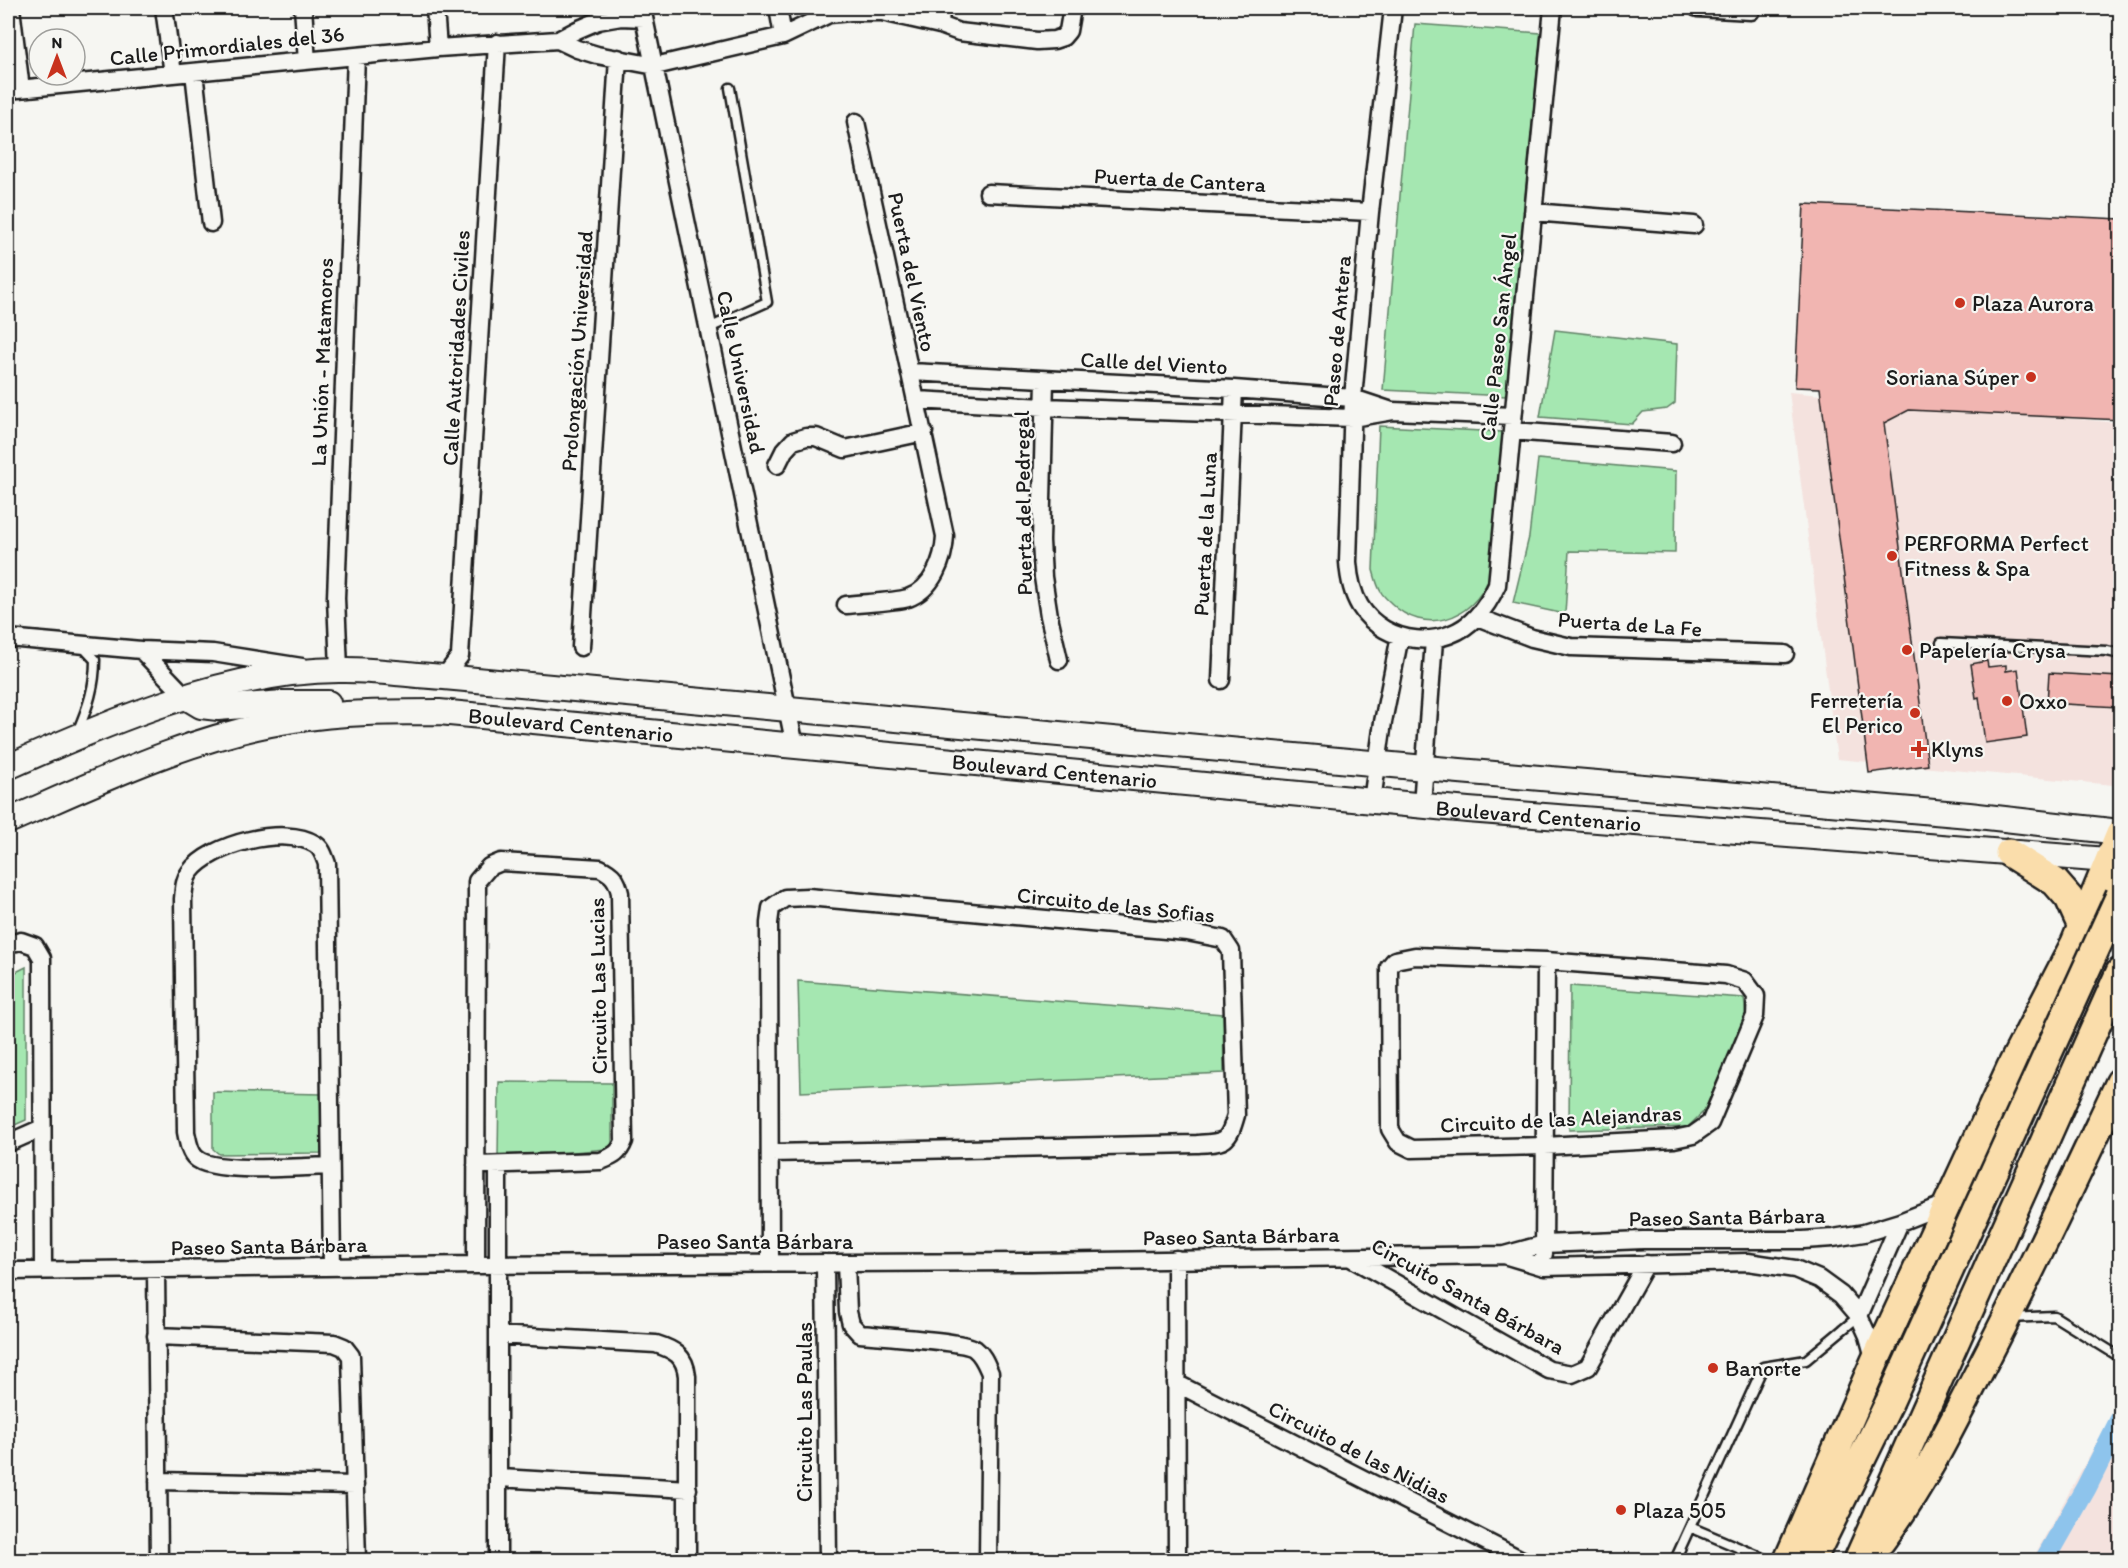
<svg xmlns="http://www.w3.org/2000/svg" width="2128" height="1568" viewBox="0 0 2128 1568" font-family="Itim,sans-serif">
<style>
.built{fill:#f4e2de}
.green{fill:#a5e7b1;stroke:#608266;stroke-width:1.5}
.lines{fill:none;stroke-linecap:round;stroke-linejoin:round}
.canal{stroke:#8ec4ec;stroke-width:21}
.building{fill:#f1b5b1;stroke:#1c1c1c;stroke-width:1.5}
.service-casing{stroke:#1c1c1c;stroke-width:13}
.minor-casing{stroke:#1c1c1c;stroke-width:21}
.secondary-casing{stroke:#1c1c1c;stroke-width:28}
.primary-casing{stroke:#1c1c1c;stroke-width:32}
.service{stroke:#f6f6f2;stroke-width:8}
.minor{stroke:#f6f6f2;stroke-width:16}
.secondary{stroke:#f6f6f2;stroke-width:24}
.primary{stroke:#faddab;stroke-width:27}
.primary-bridge-casing{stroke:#1c1c1c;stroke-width:32;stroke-linecap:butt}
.primary-bridge{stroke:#faddab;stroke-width:27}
.poi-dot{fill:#c8321e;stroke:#f6f6f2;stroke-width:2}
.labels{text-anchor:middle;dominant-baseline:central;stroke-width:4.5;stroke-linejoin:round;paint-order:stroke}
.street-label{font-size:22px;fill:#1c1c1c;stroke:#f6f6f2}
.poi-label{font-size:22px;fill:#1c1c1c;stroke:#f6f6f2;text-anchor:start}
</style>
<rect width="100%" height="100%" fill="#f6f6f2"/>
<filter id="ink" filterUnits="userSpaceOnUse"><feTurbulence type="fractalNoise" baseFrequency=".0167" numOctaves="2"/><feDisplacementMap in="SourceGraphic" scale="12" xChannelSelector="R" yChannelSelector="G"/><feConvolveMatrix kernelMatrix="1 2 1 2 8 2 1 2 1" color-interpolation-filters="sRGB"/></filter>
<g filter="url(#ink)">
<path class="built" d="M1789,392L2120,423V766L2113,785L1837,759Z
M2120,1400V1560H2032Z"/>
<path class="green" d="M1415,24L1541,33L1506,396L1383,390Z
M1555,330L1677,344L1675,403L1667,409L1643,412L1632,424L1540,417Z
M1379,426L1503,432L1489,578C1473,620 1424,636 1391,603C1388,600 1383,596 1381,592C1377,586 1375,577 1373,570Z
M1538,459L1676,471L1675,553L1569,551L1565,614L1513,603L1529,537Z
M26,967V1120L8,1128V976Z
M798,981L1223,1014L1224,1073L801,1092Z
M1570,986L1744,998L1746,1017L1704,1111L1688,1127L1569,1130Z
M499,1082L612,1083V1144L606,1149L498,1159Z
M213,1092L322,1094L321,1153L219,1154L213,1149Z"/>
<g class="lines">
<path class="canal" d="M2045,1560L2086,1488L2120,1420"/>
</g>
<path class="building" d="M1804,204L2121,219V420L1909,410L1884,423L1928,765L1869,773L1820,388L1795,387Z
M1987,661L1988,667L2006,665V671L2018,669L2027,737L1985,743L1979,697L1976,698L1971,664Z
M2049,673L2120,677L2118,707L2047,703Z"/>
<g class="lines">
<defs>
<path id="service" d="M709,328L767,302L730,88
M1941,643L2107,651L2120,654
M78,730C88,707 95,686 95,660L82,646
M2011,1318L2054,1316L2120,1357
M1690,1527L1768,1560
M1675,1560L1763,1367L1806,1360L1859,1316"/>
<path id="minor" d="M11,8L21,89
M164,8L173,74
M303,8L307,61
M435,8L438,48
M642,8L795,746
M778,8L783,36
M1393,8L1370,212L1353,398L1348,562C1349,577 1352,593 1360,606C1385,646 1446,651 1477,616C1486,607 1492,596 1497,585L1553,8
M1697,8L1751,11
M940,25L941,8
M558,40L577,49L597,55L655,66L783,36L829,14L850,12H882L940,25L959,32L1037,41L1054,40L1063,37L1068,31L1072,8
M194,72L211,223
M8,90L438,48L558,40L577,30L598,21L621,17L644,18
M988,193L1370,212
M1533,212L1694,225
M911,372L1234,389L1353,398L1389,410
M1045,380L1041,541L1043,577L1049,616L1059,660
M917,400L1044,407L1352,418L1393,411L1513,416
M1512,431L1672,443
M777,465L784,451L793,441L806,437H816L845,449L924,432
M846,605C862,603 894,602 908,598C933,589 944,559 945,536L856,122
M1477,617L1532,638L1571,647L1785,654
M8,638L141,650L213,653L302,667
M581,647L618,58
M141,650L186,697
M339,669L336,598L356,56
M444,677L460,656L497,43
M1221,680L1234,389
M1372,801L1383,722L1400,636
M1422,805L1434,640
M8,944L21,941L35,946L42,958L43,1271
M1415,956L1546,961L1726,975L1745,981L1756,996L1755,1016L1710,1123L1693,1135L1674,1139L1545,1146L1412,1149L1398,1142L1390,1129L1389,967L1395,960Z
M8,1143L42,1128
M498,1165V1560
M330,1166C304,1167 212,1174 196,1158C189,1152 188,1141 186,1132L183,899C184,889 184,880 190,872C210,844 285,825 315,844C322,848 324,856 327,864L332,1267
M1544,1254L1546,961
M1504,1255L1544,1267L1748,1262L1795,1269L1819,1279L1841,1295L1859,1316L1868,1336L1875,1361
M1351,1258L1549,1370L1572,1374L1588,1367L1646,1264
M1176,1259L1177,1560
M770,1263L769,923L771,908L785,898L808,897L1187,932L1223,939L1231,951L1236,1115C1228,1143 1226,1142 1197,1144L771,1153
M825,1263L828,1560
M846,1263L848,1312L851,1324L860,1334C879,1336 965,1341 975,1349C983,1355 986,1364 990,1373L988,1560
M476,1265L477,881L489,867L501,862L600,868C613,874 617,880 620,893L624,1141C619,1154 613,1156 601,1161L476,1165
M156,1270L159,1560
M8,1271L476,1265L1032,1262L1504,1255L1544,1244L1643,1240H1803L1833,1238L1864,1233L1900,1222L1948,1203
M1859,1316L1900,1222
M498,1335L656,1344C675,1350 685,1356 687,1376V1560
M156,1336L334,1343L344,1347L351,1356L357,1560
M1176,1383L1522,1560
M499,1478L688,1489
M158,1481L355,1485"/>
<g id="secondary">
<path d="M186,697L201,706L218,708L283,703H328"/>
<path d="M8,767C106,723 230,670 339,670C373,669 409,675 444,677L1425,768L1969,815L2120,832"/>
<path id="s1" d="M8,821C100,781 194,735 294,720C342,712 391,712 439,712L1468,810L2120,861"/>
</g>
<path id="primary" d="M2009,853L2055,882L2069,898L2082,927
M1881,1541C1921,1488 1951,1427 1981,1368C2030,1274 2075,1177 2120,1082
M1788,1560L1875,1361L2011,1067L2075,943L2120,834
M1812,1560L1889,1403
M1858,1560L2120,972"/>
</defs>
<use href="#service" class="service-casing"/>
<use href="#minor" class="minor-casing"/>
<use href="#secondary" class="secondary-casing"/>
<use href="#primary" class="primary-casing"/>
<use href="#service" class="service"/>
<use href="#minor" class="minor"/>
<use href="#secondary" class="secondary"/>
<use href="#primary" class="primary"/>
<defs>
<path id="primary-bridge" d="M1889,1403L2120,895"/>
</defs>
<use href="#primary-bridge" class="primary-bridge-casing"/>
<use href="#primary-bridge" class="primary-bridge"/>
</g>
</g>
<g class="poi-dot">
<circle cx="1960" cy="303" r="6"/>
<circle cx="2031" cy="377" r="6"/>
<circle cx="1892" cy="556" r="6"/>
<circle cx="1907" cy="650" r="6"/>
<circle cx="2007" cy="701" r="6"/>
<circle cx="1915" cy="713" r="6"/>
<path d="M1916 740h6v6h6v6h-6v6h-6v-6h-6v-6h6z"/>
<circle cx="1713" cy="1368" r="6"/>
<circle cx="1621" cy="1510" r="6"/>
</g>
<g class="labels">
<g class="street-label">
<text transform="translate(227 46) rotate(-6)">Calle Primordiales del 36</text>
<text transform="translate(1180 180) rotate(3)">Puerta de Cantera</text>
<text transform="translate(912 272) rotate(78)">Puerta del Viento</text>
<text transform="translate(1337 331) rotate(-85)">Paseo de Antera</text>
<text transform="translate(1498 337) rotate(-84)">Calle Paseo San Ángel</text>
<text transform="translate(456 348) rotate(-87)">Calle Autoridades Civiles</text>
<text transform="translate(577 351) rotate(-86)">Prolongación Universidad</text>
<text transform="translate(322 362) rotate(-88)">La Unión - Matamoros</text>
<text transform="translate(1154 363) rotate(3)">Calle del Viento</text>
<text transform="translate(741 372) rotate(78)">Calle Universidad</text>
<text transform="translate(1023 503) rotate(-91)">Puerta del Pedregal</text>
<text transform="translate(1205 534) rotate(-87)">Puerta de la Luna</text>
<text transform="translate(1630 624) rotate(4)">Puerta de La Fe</text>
<text stroke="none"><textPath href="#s1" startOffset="582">Boulevard Centenario</textPath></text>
<text stroke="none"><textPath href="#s1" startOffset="1068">Boulevard Centenario</textPath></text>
<text stroke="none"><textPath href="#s1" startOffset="1554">Boulevard Centenario</textPath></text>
<text transform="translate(1116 905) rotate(6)">Circuito de las Sofias</text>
<text transform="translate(598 986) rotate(-91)">Circuito Las Lucias</text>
<text transform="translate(1561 1119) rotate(-3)">Circuito de las Alejandras</text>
<text transform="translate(1727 1217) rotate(-1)">Paseo Santa Bárbara</text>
<text transform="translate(1241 1236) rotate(-1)">Paseo Santa Bárbara</text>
<text x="755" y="1241">Paseo Santa Bárbara</text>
<text transform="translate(269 1246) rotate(-1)">Paseo Santa Bárbara</text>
<text transform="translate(1468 1296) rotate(29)">Circuito Santa Bárbara</text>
<text transform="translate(804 1412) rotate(-90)">Circuito Las Paulas</text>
<text transform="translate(1359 1452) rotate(27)">Circuito de las Nidias</text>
</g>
<g class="poi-label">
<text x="1972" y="303">Plaza Aurora</text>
<text x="2019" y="377" text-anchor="end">Soriana Súper</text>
<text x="1904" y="543">PERFORMA Perfect<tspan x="1904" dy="25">Fitness &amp; Spa</tspan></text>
<text x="1919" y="650">Papelería Crysa</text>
<text x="1903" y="700" text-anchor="end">Ferretería<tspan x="1903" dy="25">El Perico</tspan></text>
<text x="2019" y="701">Oxxo</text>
<text x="1931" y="749">Klyns</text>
<text x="1725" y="1368">Banorte</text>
<text x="1633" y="1510">Plaza 505</text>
</g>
</g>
<rect width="2128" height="1568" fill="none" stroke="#f6f6f2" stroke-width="30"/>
<rect x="15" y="15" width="2098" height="1538" fill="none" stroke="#1c1c1c" stroke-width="2" filter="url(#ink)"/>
<g transform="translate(57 57)"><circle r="28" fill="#f6f6f2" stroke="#9f9f9c" stroke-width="1.5"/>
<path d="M0-4.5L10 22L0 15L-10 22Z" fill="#c8321e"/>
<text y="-9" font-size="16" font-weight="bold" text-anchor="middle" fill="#1c1c1c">N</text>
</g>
</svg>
